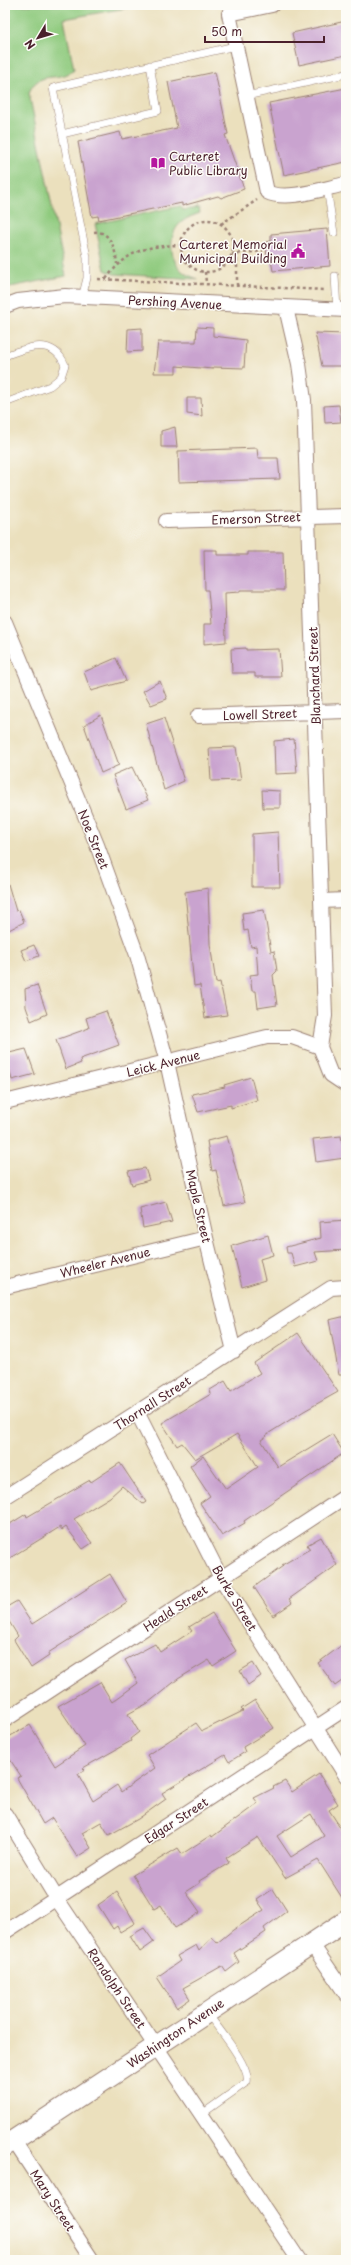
<svg xmlns="http://www.w3.org/2000/svg" width="351" height="2265" viewBox="0 0 351 2265" font-family="'Playpen Sans',sans-serif">
<style>
.green{fill:#8fca7e;stroke:#6c7454}
.building{fill:#c9a3cf;fill-rule:evenodd}
.lines{fill:none;stroke-linecap:round;stroke-linejoin:round}
.lane-casing{stroke:#9a8074;stroke-width:8}
.street-casing{stroke:#9a8074;stroke-width:16}
.secondary-casing{stroke:#9a8074;stroke-width:22}
.path{stroke:#9a8074;stroke-width:2.5;stroke-dasharray:3 3;stroke-linecap:butt}
.lane{stroke:#fff;stroke-width:7}
.street{stroke:#fff;stroke-width:14}
.secondary{stroke:#fff;stroke-width:20}
.labels{text-anchor:middle;dominant-baseline:central;stroke-width:3;stroke-linejoin:round;paint-order:stroke}
.poi-label{font-size:12px;fill:#4a1f2b;stroke:#fdfcf7;text-anchor:start}
.street-label{font-size:12px;fill:#4a1f2b;stroke:#fdfcf7}
</style>
<rect width="100%" height="100%" fill="#fdfcf7"/>
<filter id="ink" filterUnits="userSpaceOnUse"><feTurbulence type="fractalNoise" baseFrequency=".025" numOctaves="2"/><feDisplacementMap in="SourceGraphic" scale="8" xChannelSelector="R" yChannelSelector="G"/><feConvolveMatrix kernelMatrix="1 2 1 2 8 2 1 2 1" color-interpolation-filters="sRGB"/></filter>
<filter id="wash" filterUnits="userSpaceOnUse"><feTurbulence type="fractalNoise" baseFrequency=".012" numOctaves="4" result="noise"/><feDisplacementMap in="SourceGraphic" scale="16" xChannelSelector="R" yChannelSelector="G"/><feGaussianBlur stdDeviation="0.9" result="paint"/><feColorMatrix in="noise" values="0 0 0 0 0 0 0 0 0 0 0 0 0 0 0 0 0 1.4 0 .05"/><feComposite in="paint" operator="in"/></filter>
<g filter="url(#wash)">
<rect width="100%" height="100%" fill="#ebe0bd"/>
<path class="green" d="M5,5H143L64,19L74,69C61,84 38,68 29,93L66,276L5,288Z
M180,206L182,210L199,208L200,213C195,215 188,217 183,221C167,232 169,259 182,271C186,275 193,277 198,279L114,274L105,270L95,224Z"/>
<g id="blocks">
<path class="building" d="M346,21V55L299,65L292,33Z
M215,72L228,134L225,135L244,189L221,198L218,196L182,206V203L99,220L98,216L92,217L78,142L120,132L122,139L177,128L168,82Z
M346,88V162L284,175L269,103Z
M327,229L330,266L273,271L271,260H267L266,242L271,241V234Z
M197,327L213,328V336L246,340L244,368L213,367V369L176,366V373H154L158,342H196Z
M142,328V351L127,352L128,329Z
M315,333L346,334V366H322Z
M187,398H201L202,416L187,414Z
M339,405L341,422L325,423L324,406Z
M175,427L177,447H161V431Z
M257,448L258,458H278L280,479L179,482L178,451Z
M204,550H217V555H248V552H283L284,590H240V592L225,593L226,642L204,644V624H211L208,590H205Z
M246,648V650L279,649L281,677H255V673H232L231,649Z
M116,658L126,681L91,691L84,672Z
M160,681L167,699L151,705L143,691Z
M101,715L119,765L101,773L84,725Z
M164,718L184,781L164,790L146,724Z
M294,739L297,773L275,774L274,741Z
M236,747L241,780L211,781L209,748Z
M132,767L148,800L126,809L113,775Z
M262,790L280,791V808H263Z
M278,832L280,887H252V834Z
M8,884L16,911L19,910L24,922L5,932V885Z
M208,888L210,944L216,983L220,982L227,1015L205,1018L200,985L194,986L185,892Z
M264,910L271,952L274,951L277,971L273,975L277,1005L258,1008L256,991H252L250,975L258,974L256,946L251,947L248,930L244,931L242,913Z
M34,945L39,956L26,961L21,950Z
M37,985L47,1014L31,1021L26,1007L25,989Z
M106,1011L119,1045L80,1059L81,1063L66,1069L56,1040L89,1028L86,1018Z
M26,1049L35,1074L12,1080L5,1054Z
M251,1077L257,1100L231,1108V1105L198,1112L192,1094L225,1087L224,1085Z
M227,1136L245,1202L224,1206L216,1170L212,1171L207,1141Z
M341,1136L345,1158L316,1162L313,1139Z
M145,1168L149,1180L132,1185L128,1171Z
M166,1202L172,1222L143,1228L140,1209Z
M346,1220V1250L315,1252L318,1261L295,1267L291,1253H287L286,1247L321,1238L320,1222Z
M268,1235L273,1255L260,1259L265,1280L242,1287L232,1246Z
M346,1316V1375H339L329,1320Z
M298,1333L338,1392L304,1411L266,1435L267,1436L261,1440L278,1467L332,1434L344,1453L244,1521L245,1523L222,1536L200,1503L210,1496L190,1466L203,1456L226,1489L258,1467L237,1434L195,1459L182,1443L177,1446L162,1423L211,1394L210,1390L225,1381L231,1391L260,1373L254,1363Z
M120,1463L146,1502L143,1504L122,1486L110,1497L74,1519L92,1543L83,1549L66,1527L62,1530L60,1527L5,1561V1527L26,1514L27,1517L90,1480L91,1482Z
M321,1537L337,1565L289,1599L292,1603L273,1616L254,1587L283,1566L282,1565L310,1549L307,1545Z
M110,1574L127,1603L48,1653L49,1656L31,1668L14,1640L18,1636L5,1615V1608L17,1601L32,1624Z
M212,1613L236,1651L213,1666L209,1660L178,1679L148,1703L128,1714L139,1732L130,1739L131,1741L83,1768L85,1770L78,1774L93,1801L117,1785L121,1792L155,1768L147,1755L196,1723L202,1731L243,1711L241,1709L255,1700L274,1728L243,1747L245,1752L229,1762L225,1755L162,1793L166,1799L138,1819L109,1835L101,1822L82,1833L91,1848L77,1857L52,1818L43,1824L17,1778L21,1776L5,1752V1739L30,1725L55,1766L85,1746L58,1706L100,1682L112,1702L138,1683L125,1660L155,1644L160,1652L192,1631L189,1627Z
M346,1642V1678L335,1686L318,1663Z
M253,1663L261,1676L248,1685L240,1671Z
M319,1774L338,1804L329,1810L346,1836V1904L318,1860L285,1878L258,1837L226,1858L229,1863L199,1881L200,1883L186,1892L200,1912L187,1921L175,1928L161,1905L154,1909L133,1875L178,1848L182,1854L211,1835L212,1837L258,1803L254,1798L274,1788L273,1787L285,1781L292,1792ZM311,1814L324,1836L291,1857L277,1836Z
M273,1889L287,1911L264,1928L266,1932L234,1953L239,1962L226,1972L222,1966L183,1988L190,1999L177,2008L157,1977L180,1961L177,1956L196,1945L199,1951L212,1937L217,1943L233,1930L264,1910L257,1900Z
M117,1892L135,1923L120,1932L117,1926L113,1929L98,1905Z
M144,1928L154,1942L140,1952L130,1936Z"/>
</g>
</g>
<g filter="url(#ink)">
<use href="#blocks" fill-opacity="0" stroke="#9a8074" stroke-width="1"/>
<g class="lines">
<defs>
<path id="lane" d="M246,96L346,74
M62,134L158,111L150,65
M327,188L334,233
M335,276L337,310
M82,298L87,278V257L53,88L235,46
M5,356C28,347 53,337 65,365L61,377L50,386L5,403
M202,2114L247,2082C251,2067 218,2028 208,2014"/>
<path id="street" d="M272,5L229,14L267,192C286,202 325,188 346,184
M5,306L18,301L65,296L346,310
M286,308L299,364L304,400L325,1016L320,1047L331,1075L346,1085
M166,521L346,516
M5,622L97,845L137,955L167,1062L206,1238L234,1351
M198,716L346,711
M321,901L346,900
M5,1102L267,1037H292L320,1047
M5,1287L206,1238
M137,1412L221,1578L346,1776
M5,1497L331,1288L346,1287
M5,1720L346,1496
M5,1814L57,1899L299,2260
M5,1932L346,1708
M311,1943L346,1994
M14,2141L92,2260"/>
<path id="secondary" d="M5,2146L346,1921"/>
</defs>
<use href="#lane" class="lane-casing"/>
<use href="#street" class="street-casing"/>
<use href="#secondary" class="secondary-casing"/>
<path class="path" d="M181 246a26 26 0 1 1 52 0a26 26 0 1 1-52 0Z
M221,224L257,200
M94,232C111,230 116,252 117,264
M237,253V285
M232,254L263,251
M205,272L206,283
M98,279L325,290
M106,279C128,250 145,246 181,245"/>
<use href="#lane" class="lane"/>
<use href="#street" class="street"/>
<use href="#secondary" class="secondary"/>
</g>
</g>
<defs>
<symbol id="library-bare" viewBox="-9 -9 18 18"><path d="M-6-4Q-3-5.5-.7-3.5V5Q-3 3-6 4ZM6-4Q3-5.5 .7-3.5V5Q3 3 6 4Z" fill="#b5179e" stroke="#fdfcf7" stroke-width="2.5" paint-order="stroke"/></symbol>
<symbol id="civic-bare" viewBox="-9 -9 18 18"><path d="M-.6-6.5H3V-4.5H.6V-3L4-1V1h2V6H-6V1h2V-1L-.6-3ZM-1.2 2.5V6h2.4V2.5Z" fill="#b5179e" stroke="#fdfcf7" stroke-width="2.5" paint-order="stroke"/></symbol>
</defs>
<g fill-rule="evenodd">
<use href="#library-bare" x="148" y="153" width="20" height="20"/>
<use href="#civic-bare" x="288" y="241" width="20" height="20"/>
</g>
<g class="labels">
<g class="poi-label">
<text x="169" y="156">Carteret<tspan x="169" dy="14">Public Library</tspan></text>
<text x="287" y="244" text-anchor="end">Carteret Memorial<tspan x="287" dy="14">Municipal Building</tspan></text>
</g>
<g class="street-label">
<text transform="translate(175 302) rotate(3)">Pershing Avenue</text>
<text transform="translate(256 518) rotate(-2)">Emerson Street</text>
<text transform="translate(314 676) rotate(-92)">Blanchard Street</text>
<text transform="translate(260 714) rotate(-2)">Lowell Street</text>
<text transform="translate(94 839) rotate(68)">Noe Street</text>
<text transform="translate(163 1063) rotate(-14)">Leick Avenue</text>
<text transform="translate(199 1206) rotate(77)">Maple Street</text>
<text transform="translate(105 1262) rotate(-14)">Wheeler Avenue</text>
<text transform="translate(152 1403) rotate(-33)">Thornall Street</text>
<text transform="translate(235 1598) rotate(59)">Burke Street</text>
<text transform="translate(175 1608) rotate(-33)">Heald Street</text>
<text transform="translate(176 1820) rotate(-33)">Edgar Street</text>
<text transform="translate(117 1988) rotate(56)">Randolph Street</text>
<text transform="translate(175 2033) rotate(-34)">Washington Avenue</text>
<text transform="translate(53 2200) rotate(57)">Mary Street</text>
</g>
</g>
<rect width="351" height="2265" fill="none" stroke="#fdfcf7" stroke-width="20"/>
<g transform="translate(38 38) rotate(232)" stroke="#fdfcf7" stroke-width="3" paint-order="stroke">
<path d="M0-3L7 15L0 10L-7 15Z" fill="#4a1f2b"/>
<text y="-6" font-size="11" font-weight="bold" text-anchor="middle" fill="#4a1f2b">N</text>
</g>
<path d="M205 36v6h119v-6" fill="none" stroke="#4a1f2b" stroke-width="2"/>
<text x="211" y="36" font-size="12" fill="#4a1f2b" stroke="#fdfcf7" stroke-width="3" paint-order="stroke">50 m</text>
</svg>
